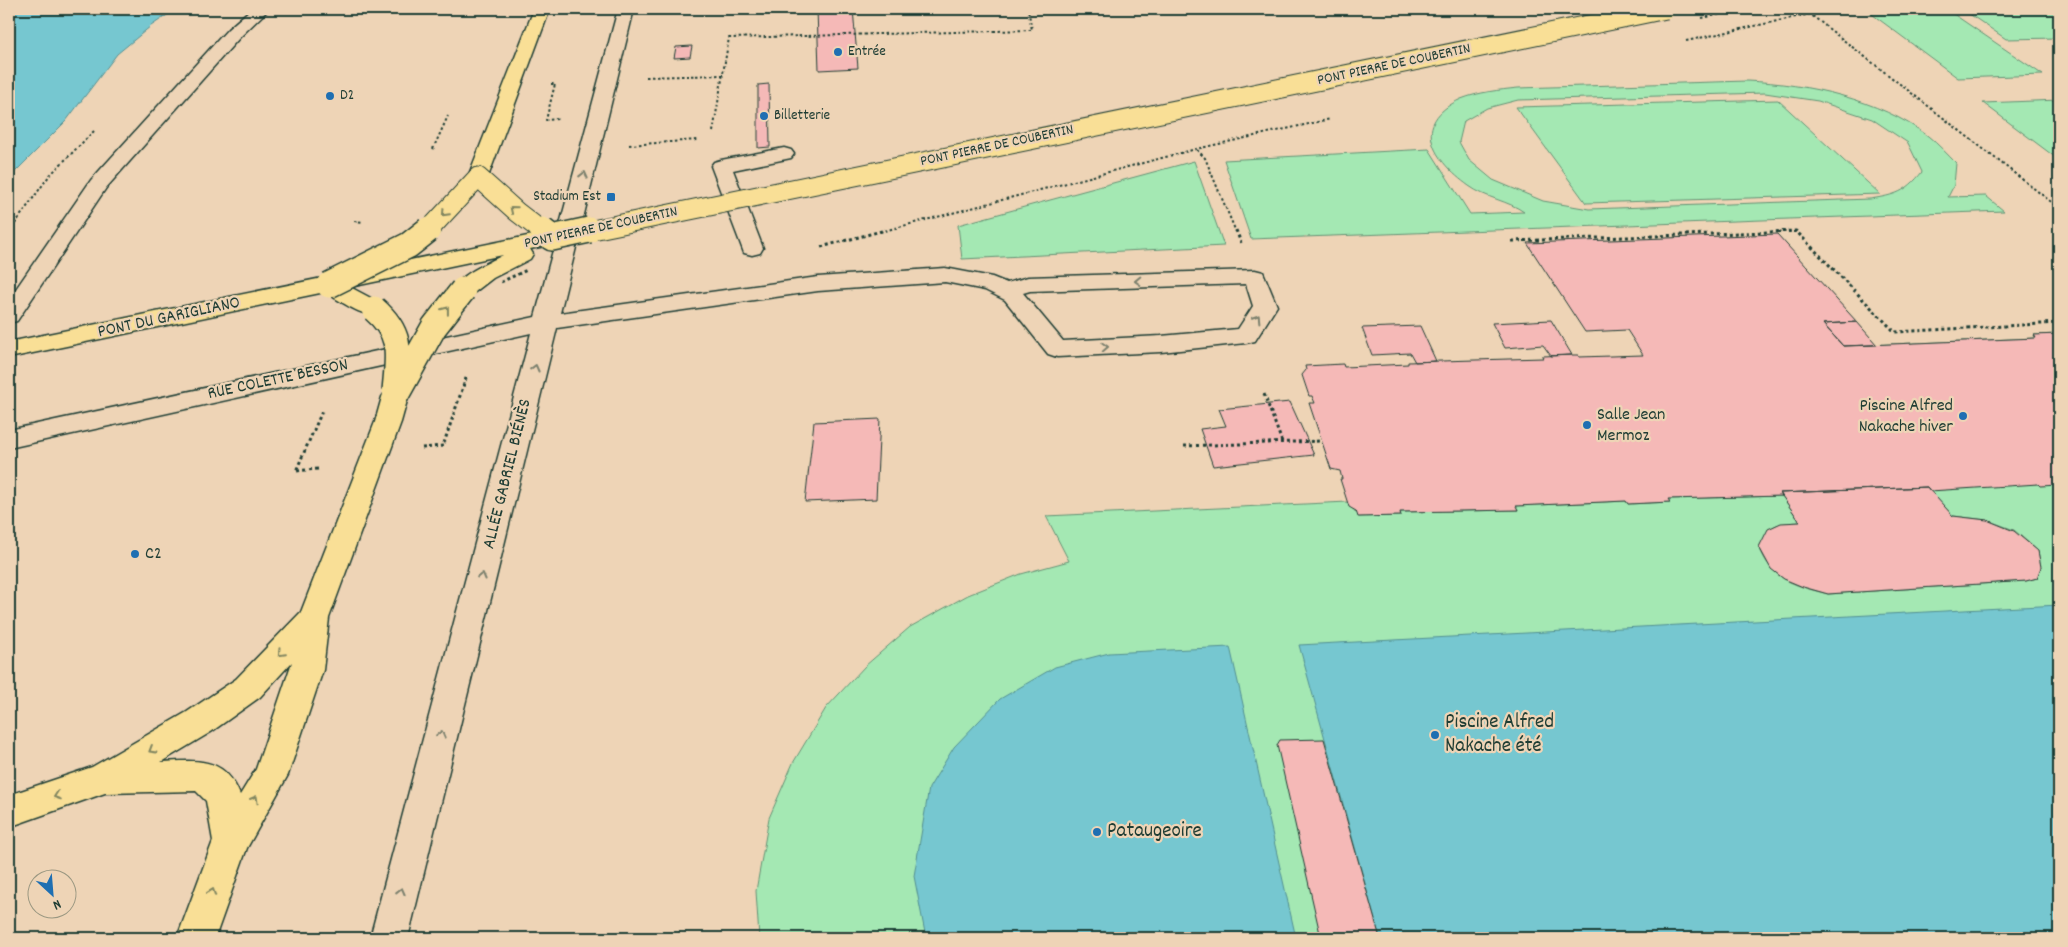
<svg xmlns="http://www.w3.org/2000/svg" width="2068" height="947" viewBox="0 0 2068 947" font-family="Dekko,sans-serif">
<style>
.green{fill:#a4e8b3;stroke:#629274;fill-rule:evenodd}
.water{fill:#76c7d0;stroke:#539092}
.building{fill:#f5b9b7;stroke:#1f3d34}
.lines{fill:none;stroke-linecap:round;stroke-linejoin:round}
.minor-casing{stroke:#1f3d34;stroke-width:3}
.major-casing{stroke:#1f3d34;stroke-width:3}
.path-far1{stroke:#1f3d34;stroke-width:2;stroke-dasharray:2.5 2.5;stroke-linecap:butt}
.path{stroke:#1f3d34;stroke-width:3;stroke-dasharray:3 3;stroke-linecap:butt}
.minor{fill:#eed4b6;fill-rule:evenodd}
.major{fill:#f9df96;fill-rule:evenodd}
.major-bridge-far1-casing{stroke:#1f3d34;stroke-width:21;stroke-linecap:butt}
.major-bridge-casing{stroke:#1f3d34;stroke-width:28;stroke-linecap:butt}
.path-bridge-far1{stroke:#1f3d34;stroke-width:2;stroke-dasharray:2.5 2.5;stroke-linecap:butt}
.path-bridge{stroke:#1f3d34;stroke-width:3;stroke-dasharray:3 3;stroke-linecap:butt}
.major-bridge-far1{stroke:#f9df96;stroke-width:19}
.major-bridge{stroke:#f9df96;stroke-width:25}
.oneway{stroke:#7c816e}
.oneway2{stroke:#818660}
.poi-dot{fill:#1f6fb2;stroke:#eed4b6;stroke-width:2}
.labels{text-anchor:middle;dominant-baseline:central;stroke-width:4.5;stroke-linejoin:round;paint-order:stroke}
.far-poi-label{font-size:15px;fill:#1f3d34;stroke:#eed4b6;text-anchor:start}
.far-street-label{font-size:15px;fill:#1f3d34;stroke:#eed4b6}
.street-label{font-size:18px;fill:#1f3d34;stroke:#eed4b6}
.poi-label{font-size:18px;fill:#1f3d34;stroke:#eed4b6;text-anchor:start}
.near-poi-label{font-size:21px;fill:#1f3d34;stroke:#eed4b6;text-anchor:start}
</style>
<rect width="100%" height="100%" fill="#eed4b6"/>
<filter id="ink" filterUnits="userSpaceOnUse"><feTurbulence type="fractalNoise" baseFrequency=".02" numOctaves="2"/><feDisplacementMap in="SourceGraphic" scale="10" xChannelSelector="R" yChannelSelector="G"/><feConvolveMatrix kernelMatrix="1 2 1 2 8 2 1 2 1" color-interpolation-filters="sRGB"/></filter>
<g filter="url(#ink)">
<path class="green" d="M1865,9H1946L2043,75L1958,78Z
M1962,9H2059V38L2006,39Z
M1747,81C1809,84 1878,99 1928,136C1938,144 1947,154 1956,163L1954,185L1948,197L1986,196L2004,211L1251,239L1224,160L1429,149L1470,214L1524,212C1509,201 1485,198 1469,186C1434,161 1409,123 1461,99C1479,92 1499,90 1518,88ZM1765,93L1818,101L1872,119L1908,143L1922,172C1906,192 1896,195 1870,199L1589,209L1543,201L1493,180L1469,160L1459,142L1464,121L1487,108L1518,100Z
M1778,100L1880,194L1586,203L1516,107Z
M2059,100V160L1983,103Z
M1194,161L1224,246L962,259L958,225Z
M2059,334V938H759L756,891L769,818L793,763L826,708L865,666L910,627L968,595L1021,574L1069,561L1046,516L1348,502C1350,509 1356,510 1359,517L1401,516L1400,512L1518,510L1516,506L1626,501L1628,504L1670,502L1668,499L1782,496L1800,522C1773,524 1772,523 1759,547C1762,554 1766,562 1771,568C1784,584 1809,589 1828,594L2026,581L2037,578L2041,567L2038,551L2014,530L1987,520L1953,516L1930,491L1843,346L2036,338L2034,335Z"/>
<path class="water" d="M9,9H176L151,26L117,54L66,121L9,178Z
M2059,605V938H1380L1299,645Z
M1230,647L1296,938H926L914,876L929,788L954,747L1000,699L1055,667L1109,653Z"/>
<path class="building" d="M817,9H853L858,68L819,70Z
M692,46L690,57L674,58L676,47Z
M769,84L770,147L758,148V85Z
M1777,234L1857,322L1823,324L1843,346L2036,338L2034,335L2059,334V485L2040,486L2038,484L1930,491L1927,487L1780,493L1782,496L1668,499L1670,502L1628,504L1626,501L1516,506L1518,510L1400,512L1401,516L1358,517L1356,511L1349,507L1340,479H1342L1340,471L1331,469L1309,403H1315L1312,396H1309L1302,375L1306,370L1305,366L1343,364L1344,367L1408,364V362L1543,358L1542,356L1572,355H1578L1579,357L1643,355L1627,330L1585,332L1527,243Z
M1551,320L1572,355L1551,356L1543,345L1505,348L1492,323Z
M1857,322L1877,345L1843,346L1823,324Z
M1420,326L1436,361L1415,362L1410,353L1372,355L1362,328Z
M1290,402L1314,455L1213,466L1200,429L1226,426L1219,409Z
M880,419L876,499L805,502L814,422Z
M1927,487L1953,516L1987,520L2014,531L2038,551L2041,567L2037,578L2026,581L1828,594L1803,587L1784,579L1771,569L1759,547L1768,529L1781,523L1800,522L1780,493Z
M1324,739L1380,938H1321L1277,745L1280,740Z"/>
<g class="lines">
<defs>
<path id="minor" d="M251,9H269L240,37L106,188L17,321L9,323V299L91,180L228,29Z
M618,9H634L560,313L818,277L945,268L992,277L1007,283L1028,277L1255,270L1263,272L1277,306L1255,341L1246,343L1161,352L1057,357L1048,354L1005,300L985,290L945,282L818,291L557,328L408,938H370L531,333L9,448V430L535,317ZM1246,284L1253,306L1238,329L1161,336L1063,341L1023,293L1030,291Z
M784,148L791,150L794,154L791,158L733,170L763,248L760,253L752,255L744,253L711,166L714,162L721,160Z"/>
<path id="major" d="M534,9H550L488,177L485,181L478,183L471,181L468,177Z
M552,231L560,233L563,238L560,243L530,249L533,254L530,259L493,278L471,295L463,297L455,295L451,290C463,273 486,264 503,255L350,287L382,304L386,309L382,314C363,319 341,301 325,292L9,358V342Z
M395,389L404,391L408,397L401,422L329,618L323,670L288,775L247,848L215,938H177L213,841L206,801L196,791L105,793L9,827V795L92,767L187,712L236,679L301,612L375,422L382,397L386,391ZM292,662L256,769L240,795C224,755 196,761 161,762L211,732L260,697Z"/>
</defs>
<use href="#minor" class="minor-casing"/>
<use href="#major" class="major-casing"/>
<path class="path-far1" d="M1686,41L1810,14L2059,208
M646,77L723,75
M551,84H555L546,120L558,119
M713,132L729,38L1032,30L1028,9
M629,145L697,140
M433,149L448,116
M1197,150L1205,158L1236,232
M354,221L363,222
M9,232L49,176L95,130
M880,232L1196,149L1331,119
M1778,232H1797"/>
<path class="path" d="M1236,230L1241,243
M9,232L10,230
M1512,241L1796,231L1895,332L2059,323
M821,247L885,230
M1264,394L1282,442
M1184,446L1321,441
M422,448L443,446L467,375
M318,469L296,471L323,409"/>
<use href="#minor" class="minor"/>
<use href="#major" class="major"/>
<defs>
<path id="major-bridge-far1" d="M427,232L478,177L517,212L543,232
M583,232L1666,9"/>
<path id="major-bridge" d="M542,230L552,238L589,230
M329,285L409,245L428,230
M374,309C404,335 398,355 395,391
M395,397L434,327L463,290"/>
</defs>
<use href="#major-bridge-far1" class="major-bridge-far1-casing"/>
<use href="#major-bridge" class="major-bridge-casing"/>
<path class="path-bridge-far1" d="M1702,18L1746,9"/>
<path class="path-bridge" d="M501,282L527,270"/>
<use href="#major-bridge-far1" class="major-bridge-far1"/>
<use href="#major-bridge" class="major-bridge"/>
</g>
<defs><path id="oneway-chevron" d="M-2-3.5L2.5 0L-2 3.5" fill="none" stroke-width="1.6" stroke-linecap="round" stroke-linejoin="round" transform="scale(1.25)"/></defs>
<g class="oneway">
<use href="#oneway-chevron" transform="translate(584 175) rotate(-76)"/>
<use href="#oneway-chevron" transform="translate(1138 281) rotate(178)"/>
<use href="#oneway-chevron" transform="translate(1257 318) rotate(-58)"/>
<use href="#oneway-chevron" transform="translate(1105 347) rotate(-3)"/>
<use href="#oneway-chevron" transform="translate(535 368) rotate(-76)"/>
<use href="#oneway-chevron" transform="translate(482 576) rotate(-76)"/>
<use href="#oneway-chevron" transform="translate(441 734) rotate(-76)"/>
<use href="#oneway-chevron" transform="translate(401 891) rotate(-76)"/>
</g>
<g class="oneway2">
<use href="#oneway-chevron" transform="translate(513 209) rotate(-140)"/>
<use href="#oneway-chevron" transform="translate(445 213) rotate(133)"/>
<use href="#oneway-chevron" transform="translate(446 310) rotate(-52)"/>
<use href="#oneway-chevron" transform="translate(281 653) rotate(133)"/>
<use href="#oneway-chevron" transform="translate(152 750) rotate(149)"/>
<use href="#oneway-chevron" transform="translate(57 796) rotate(161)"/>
<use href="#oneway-chevron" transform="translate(255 799) rotate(-60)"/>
<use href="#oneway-chevron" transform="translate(212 892) rotate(-70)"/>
</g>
</g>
<g class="poi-dot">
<circle cx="838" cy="52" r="5"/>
<circle cx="330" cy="96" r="5"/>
<circle cx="764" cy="116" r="5"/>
<rect x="606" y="192" width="10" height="10" rx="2.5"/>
<circle cx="1963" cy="416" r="5"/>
<circle cx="1587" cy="425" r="5"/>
<circle cx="135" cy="554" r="5"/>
<circle cx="1435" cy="735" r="5"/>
<circle cx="1097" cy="832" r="5"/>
</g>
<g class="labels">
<g class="far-poi-label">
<text x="848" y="52">Entrée</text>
<text x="340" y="96">D2</text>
<text x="774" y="116">Billetterie</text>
<text x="601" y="197" text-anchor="end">Stadium Est</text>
</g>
<g class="far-street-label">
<text transform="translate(1394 65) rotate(-12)">PONT PIERRE DE COUBERTIN</text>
<text transform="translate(997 146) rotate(-12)">PONT PIERRE DE COUBERTIN</text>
<text transform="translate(601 228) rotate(-12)">PONT PIERRE DE COUBERTIN</text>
</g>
<g class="street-label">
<text transform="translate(169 318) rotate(-12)">PONT DU GARIGLIANO</text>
<text transform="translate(278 380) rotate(-12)">RUE COLETTE BESSON</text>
<text transform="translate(508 474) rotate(-76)">ALLÉE GABRIEL BIÉNÈS</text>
</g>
<g class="poi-label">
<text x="1953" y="406" text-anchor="end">Piscine Alfred<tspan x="1953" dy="21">Nakache hiver</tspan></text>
<text x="1597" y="415">Salle Jean<tspan x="1597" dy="21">Mermoz</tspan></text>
<text x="145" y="554">C2</text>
</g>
<g class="near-poi-label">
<text x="1445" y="723">Piscine Alfred<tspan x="1445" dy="24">Nakache été</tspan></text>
<text x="1107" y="832">Pataugeoire</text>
</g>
</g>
<rect width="2068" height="947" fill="none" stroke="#eed4b6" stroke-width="30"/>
<rect x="15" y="15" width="2038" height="917" fill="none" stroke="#1f3d34" stroke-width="2" filter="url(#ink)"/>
<g transform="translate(52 894) rotate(154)"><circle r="24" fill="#eed4b6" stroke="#9b9882"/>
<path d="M0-4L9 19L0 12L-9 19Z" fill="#1f6fb2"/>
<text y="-8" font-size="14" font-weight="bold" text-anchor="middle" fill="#1f3d34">N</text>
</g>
</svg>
